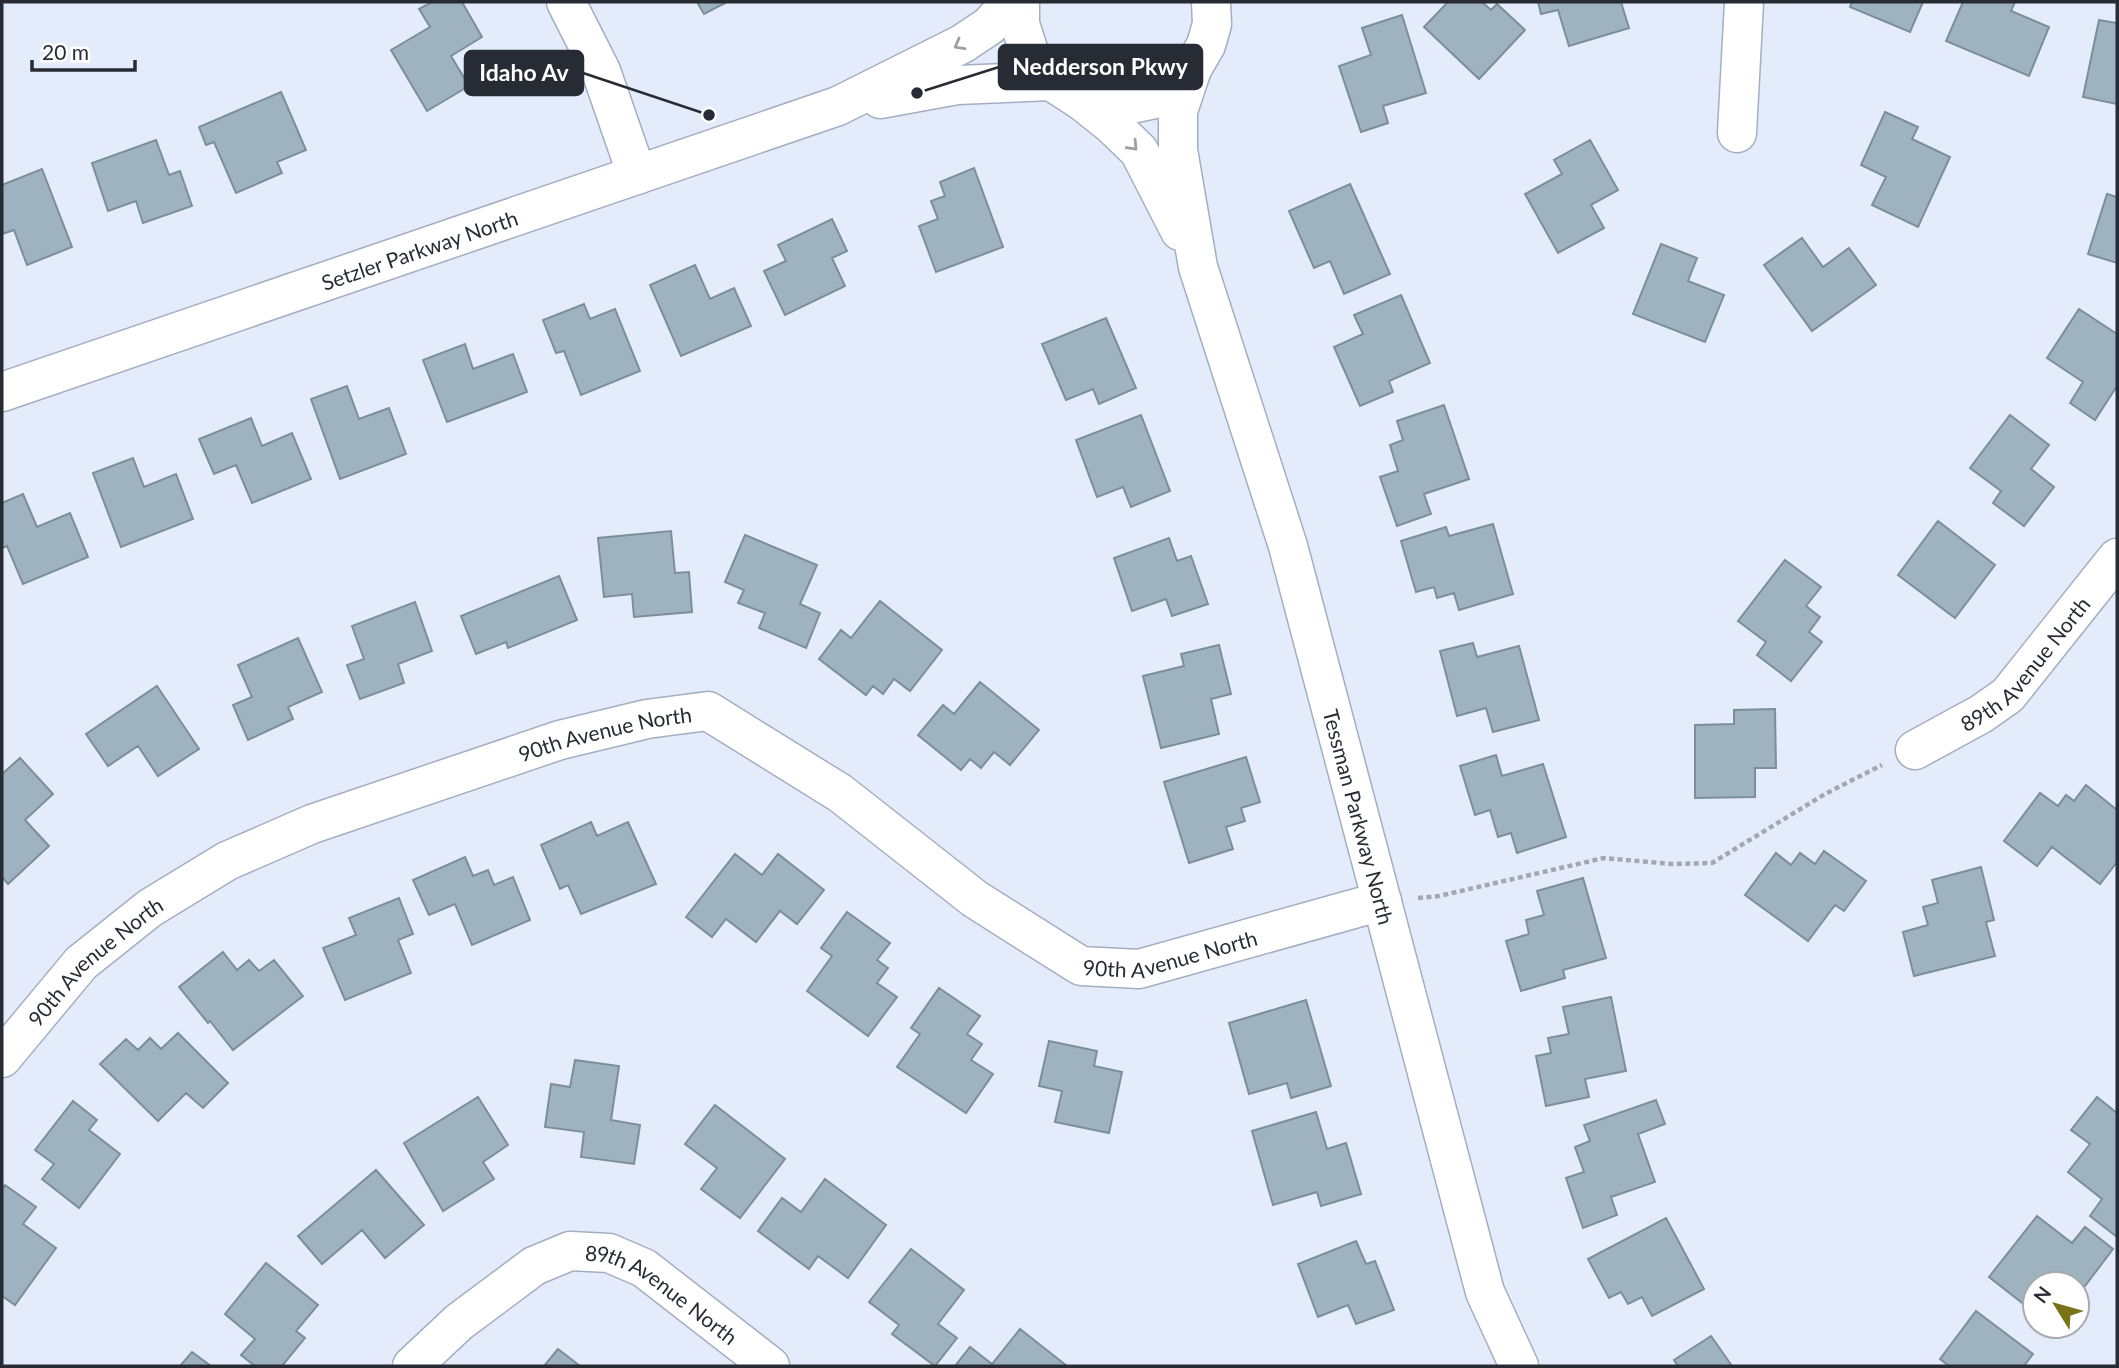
<svg xmlns="http://www.w3.org/2000/svg" width="2119" height="1368" viewBox="0 0 2119 1368" font-family="Lato,sans-serif">
<style>
.building{fill:#9eb3bf;stroke:#7a8f9a;stroke-width:2}
.lines{fill:none;stroke-linecap:round;stroke-linejoin:round}
.minor-casing{stroke:#a4aec1;stroke-width:41}
.tertiary-casing{stroke:#a4aec1;stroke-width:41}
.path{stroke:#a1a7b5;stroke-width:4.5;stroke-dasharray:5 3.5;stroke-linecap:butt}
.minor{stroke:#fff;stroke-width:38}
.tertiary{stroke:#fff;stroke-width:38}
.oneway{stroke:#9ea0a3}
.labels{text-anchor:middle;dominant-baseline:central;stroke-width:5;stroke-linejoin:round;paint-order:stroke}
.street-label{font-size:21px;fill:#272b33;stroke:#fff}
.leader{fill:none;stroke:#272b33;stroke-width:2.5}
.callout-dot{fill:#272b33;stroke:#fff;stroke-width:2.5}
.callout{fill:#272b33;stroke:#272b33;stroke-width:2.5}
.callout-label{font-size:23px;text-anchor:middle;font-weight:bold;fill:#fff}
</style>
<rect width="100%" height="100%" fill="#e4ecfc"/>
<path class="building" d="M432,2H462L482,37L451,56L469,86L427,111L391,50L430,27L419,9Z
M697,2H727L704,14Z
M1448,2H1482L1491,10L1497,4L1525,30L1479,79L1424,27Z
M1538,2H1621L1629,28L1569,46L1558,10L1541,14Z
M1852,2H1923L1910,32L1850,7Z
M1963,2H2015L2011,11L2049,27L2029,76L1946,41Z
M1402,15L1426,93L1383,106L1388,123L1361,132L1339,66L1371,55L1362,28Z
M2099,20L2117,23V104L2083,97Z
M281,92L306,150L277,162L282,173L236,193L214,142L206,145L199,127Z
M1885,112L1918,127L1912,139L1950,157L1918,227L1872,205L1886,177L1861,165Z
M156,140L169,175L180,171L192,206L143,223L136,201L108,211L92,163Z
M1590,140L1618,190L1591,205L1604,228L1558,253L1525,194L1562,174L1554,160Z
M974,168L1003,247L936,272L919,226L938,219L931,201L945,196L940,182Z
M42,169L72,247L27,265L14,230L2,234V185Z
M1350,184L1390,274L1344,294L1330,261L1314,268L1289,211Z
M2107,194L2117,197V263L2088,254Z
M832,219L847,251L832,258L845,286L785,315L764,271L786,261L778,245Z
M1802,238L1823,267L1849,248L1876,285L1812,331L1764,265Z
M1661,244L1697,258L1688,281L1724,295L1705,342L1633,314Z
M695,265L710,299L734,288L751,326L681,356L650,285Z
M1401,295L1430,363L1389,381L1393,392L1360,406L1334,347L1363,334L1354,315Z
M584,304L590,319L615,309L640,371L581,395L564,351L556,353L543,320Z
M2079,309L2117,334V386L2095,420L2070,403L2083,382L2047,358Z
M1106,318L1136,388L1099,404L1093,389L1066,400L1042,344Z
M465,344L473,369L513,354L527,392L447,422L423,360Z
M347,386L359,419L389,408L406,454L340,479L311,399Z
M1444,405L1469,479L1424,494L1431,514L1397,526L1380,477L1398,471L1390,445L1403,440L1397,421Z
M1141,415L1170,491L1131,507L1123,487L1097,497L1076,440Z
M2010,415L2049,445L2031,469L2054,487L2024,526L1993,503L2001,491L1970,468Z
M251,418L262,446L292,433L311,479L252,503L236,465L214,474L199,439Z
M133,458L144,487L176,474L193,519L121,547L93,473Z
M23,494L37,527L70,513L88,557L23,584L7,546L2,548V503Z
M1938,521L1995,565L1955,618L1898,575Z
M1493,524L1513,594L1459,610L1454,593L1437,598L1434,587L1416,592L1401,541L1446,527L1449,536Z
M671,531L675,573L689,572L692,612L634,617L632,594L604,597L598,538Z
M745,535L817,565L800,604L820,613L806,648L759,628L765,613L738,603L744,590L725,582Z
M1169,538L1177,561L1191,556L1208,604L1172,616L1166,599L1132,611L1114,558Z
M1785,560L1821,587L1806,606L1820,617L1809,632L1822,642L1791,681L1757,655L1766,642L1738,621Z
M559,576L577,620L508,648L506,642L476,654L461,616Z
M880,601L942,650L910,691L894,679L883,694L873,686L866,695L819,659L841,630L851,638Z
M415,602L432,651L398,664L404,683L360,699L347,665L364,659L352,626Z
M298,638L322,692L288,707L293,719L248,740L233,705L252,697L238,665Z
M1473,643L1477,657L1519,646L1539,720L1493,732L1486,708L1457,716L1440,651Z
M1219,645L1231,694L1211,699L1219,734L1161,748L1143,676L1184,666L1181,654Z
M980,682L1039,730L1010,765L994,752L981,768L970,759L961,770L918,735L943,705L954,714Z
M157,686L199,749L158,776L138,746L108,766L86,734Z
M1775,709L1776,768H1755V797L1695,798V725L1734,724V710Z
M1496,755L1502,776L1543,764L1566,837L1517,853L1511,833L1498,837L1490,810L1475,815L1460,766Z
M1246,757L1260,802L1241,808L1245,821L1226,827L1233,849L1189,863L1164,782Z
M20,758L53,794L25,820L49,846L8,884L2,877V774Z
M2086,785L2117,810V862L2100,884L2052,847L2037,866L2004,841L2040,793L2058,806L2066,795L2074,801Z
M591,822L597,836L628,822L656,884L581,914L568,885L560,889L541,845Z
M1824,851L1866,881L1844,911L1835,905L1808,941L1745,895L1776,853L1791,865L1800,853L1815,864Z
M735,854L762,875L778,854L824,890L797,924L780,911L756,942L726,919L712,937L686,917Z
M465,857L473,876L488,870L494,885L513,877L530,920L472,945L455,904L429,915L413,880Z
M1981,867L1994,920L1986,922L1995,956L1914,976L1903,932L1928,925L1923,907L1938,903L1932,880Z
M1583,878L1606,958L1563,970L1565,978L1521,991L1506,941L1529,934L1526,920L1544,915L1537,891Z
M399,898L413,934L398,940L411,973L345,1000L323,948L356,935L349,918Z
M847,912L890,943L877,960L888,968L877,983L897,997L868,1036L807,991L832,956L821,948Z
M223,952L237,970L249,960L259,971L274,960L303,996L233,1050L210,1021L208,1023L179,987Z
M939,988L980,1016L967,1034L982,1044L971,1060L993,1074L966,1113L897,1067L920,1034L911,1028Z
M1611,997L1626,1071L1585,1079L1589,1097L1546,1106L1536,1056L1551,1053L1548,1038L1569,1034L1563,1007Z
M1306,1000L1331,1086L1291,1098L1287,1083L1249,1094L1229,1023Z
M178,1033L228,1083L203,1108L186,1093L158,1121L100,1064L126,1039L138,1050L150,1038L161,1049Z
M1049,1041L1097,1051L1094,1066L1122,1072L1109,1133L1055,1122L1062,1091L1039,1086Z
M575,1060L619,1066L611,1120L640,1125L634,1164L581,1157L584,1132L545,1127L551,1084L570,1087Z
M478,1097L508,1145L483,1162L494,1179L443,1211L404,1143Z
M2097,1097L2117,1113V1237L2090,1216L2102,1199L2068,1172L2090,1144L2071,1130Z
M1656,1100L1665,1124L1638,1134L1655,1182L1611,1197L1617,1215L1583,1228L1566,1178L1584,1172L1575,1147L1590,1141L1584,1125Z
M73,1101L97,1120L89,1130L120,1154L79,1208L42,1179L54,1164L35,1150Z
M715,1105L785,1159L740,1218L701,1189L717,1168L685,1144Z
M1316,1112L1327,1149L1346,1143L1361,1194L1321,1206L1317,1192L1273,1205L1252,1131Z
M376,1170L424,1225L385,1258L362,1230L322,1264L298,1236Z
M825,1179L886,1225L848,1278L818,1256L809,1269L758,1231L782,1198L801,1212Z
M5,1185L36,1207L23,1224L56,1248L15,1305L2,1296V1190Z
M2037,1216L2072,1243L2085,1227L2113,1249L2082,1290L2077,1287V1284H2073L2068,1280L2064,1284H2035V1302L2030,1309L1989,1277Z
M1666,1218L1704,1289L1652,1316L1642,1297L1628,1304L1621,1292L1609,1298L1588,1259Z
M1356,1241L1366,1264L1375,1261L1394,1310L1356,1324L1348,1305L1318,1317L1298,1264Z
M911,1249L964,1290L938,1324L957,1338L935,1366L892,1334L899,1325L869,1302Z
M266,1263L318,1305L296,1331L305,1338L282,1366H255L241,1355L255,1339L225,1314Z
M1976,1311L2033,1354L2024,1366H1949L1940,1359Z
M1020,1329L1067,1366H955L970,1347L992,1364Z
M1711,1336L1732,1366H1678L1674,1360Z
M558,1349L580,1366H544Z
M192,1352L211,1366H180Z"/>
<g class="lines">
<defs>
<g id="minor">
<path d="M566,2L601,71L637,175"/>
<path d="M1737,133L1744,2"/>
<path id="s1" d="M1915,750L1981,714L2008,695L2117,558"/>
<path id="s2" d="M2,1058L81,963L150,908L227,861L312,824L560,740L647,719L708,711L840,793L975,899L1081,966L1139,969L1382,901"/>
<path id="s3" d="M412,1366L459,1322L534,1266L570,1251L609,1253L644,1268L770,1366"/>
</g>
<g id="tertiary">
<path d="M1020,2V24L1030,55L1051,81L1082,101L1123,106L1155,99L1192,69L1206,45L1212,24L1211,2"/>
<path id="s4" d="M1192,69L1178,111V150L1198,267L1288,546L1485,1292L1519,1366"/>
<path d="M880,99L957,85L1051,81"/>
<path d="M1082,101L1111,124L1139,151L1180,231"/>
<path id="s5" d="M2,392L838,106L962,44L989,26L1011,2"/>
</g>
</defs>
<use href="#minor" class="minor-casing"/>
<use href="#tertiary" class="tertiary-casing"/>
<path class="path" d="M1418,898L1439,896L1604,858L1672,864L1712,863L1825,794L1882,765"/>
<use href="#minor" class="minor"/>
<use href="#tertiary" class="tertiary"/>
</g>
<defs><path id="oneway-chevron" d="M-2-3.5L2.5 0L-2 3.5" fill="none" stroke-width="1.6" stroke-linecap="round" stroke-linejoin="round" transform="scale(1.75)"/></defs>
<g class="oneway">
<use href="#oneway-chevron" transform="translate(959 45) rotate(151)"/>
<use href="#oneway-chevron" transform="translate(1133 146) rotate(47)"/>
</g>
<g class="labels">
<g class="street-label">
<text stroke="none"><textPath href="#s5" startOffset="441">Setzler Parkway North</textPath></text>
<text stroke="none"><textPath href="#s1" startOffset="142">89th Avenue North</textPath></text>
<text stroke="none"><textPath href="#s2" startOffset="702">90th Avenue North</textPath></text>
<text stroke="none"><textPath href="#s4" startOffset="775">Tessman Parkway North</textPath></text>
<text stroke="none"><textPath href="#s2" startOffset="1351">90th Avenue North</textPath></text>
<text stroke="none"><textPath href="#s2" startOffset="135">90th Avenue North</textPath></text>
<text stroke="none"><textPath href="#s3" startOffset="301">89th Avenue North</textPath></text>
</g>
</g>
<path class="leader" d="M917 93L999 67M709 115L583 73"/>
<g class="callout-dot">
<circle cx="917" cy="93" r="7"/>
<circle cx="709" cy="115" r="7"/>
</g>
<g class="callout">
<rect x="999" y="45" width="203" height="44" rx="7"/>
<rect x="465" y="51" width="118" height="44" rx="7"/>
</g>
<g class="callout-label">
<text x="1100" y="75">Nedderson Pkwy</text>
<text x="524" y="81">Idaho Av</text>
</g>
<rect width="2119" height="1368" fill="none" stroke="#272b33" stroke-width="7"/>
<g transform="translate(2056 1305) rotate(307)"><circle r="33" fill="#ffffff" stroke="#a9aaad" stroke-width="2"/>
<path d="M0-5L12 26L0 18L-12 26Z" fill="#787316"/>
<text y="-10" font-size="19" font-weight="bold" text-anchor="middle" fill="#272b33">N</text>
</g>
<path d="M32 60v10h103v-10" fill="none" stroke="#272b33" stroke-width="3.5"/>
<text x="42" y="60" font-size="21" fill="#272b33" stroke="#ffffff" stroke-width="5" paint-order="stroke">20 m</text>
</svg>
